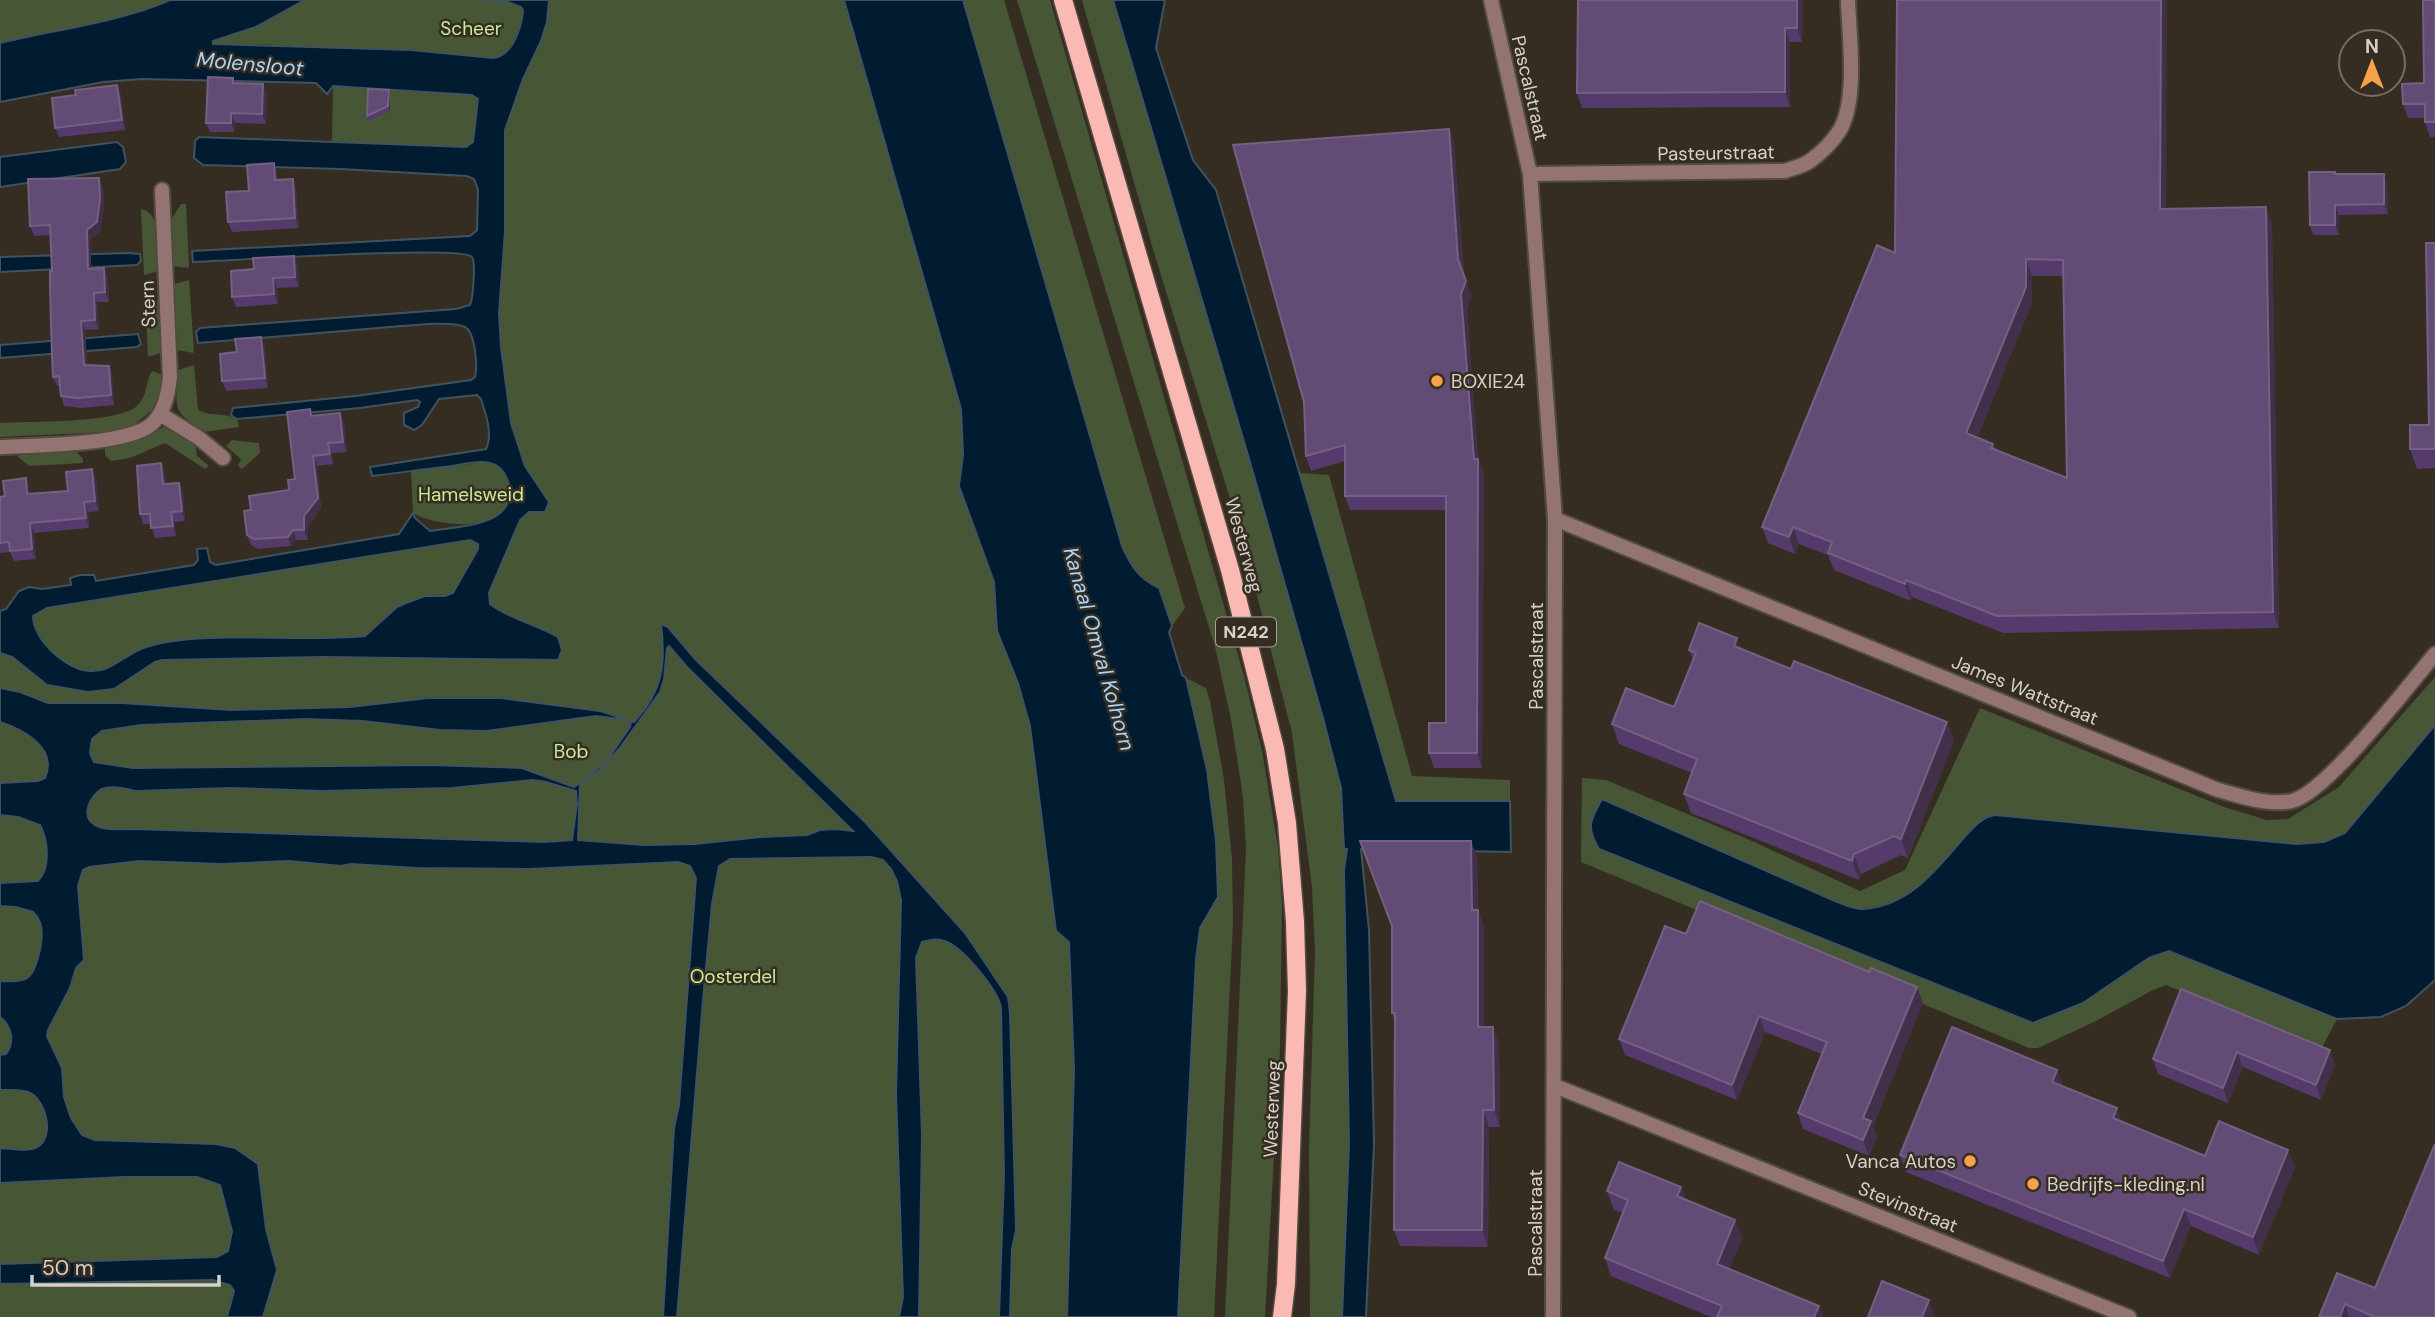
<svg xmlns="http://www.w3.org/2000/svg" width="2435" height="1317" viewBox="0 0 2435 1317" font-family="'DM Sans',sans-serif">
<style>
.green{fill:#475735}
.water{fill:#011c31;stroke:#41525f;stroke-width:2;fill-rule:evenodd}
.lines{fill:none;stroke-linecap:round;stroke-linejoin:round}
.street-casing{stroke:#534a40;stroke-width:18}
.primary-casing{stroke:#534a40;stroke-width:21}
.street{stroke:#947472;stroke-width:14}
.primary{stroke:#fbb9b4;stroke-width:18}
.wall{fill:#543b6b;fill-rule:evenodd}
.shaded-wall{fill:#422f4a}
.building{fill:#624b75;stroke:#746082;stroke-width:2;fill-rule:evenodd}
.poi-dot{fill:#f8a04b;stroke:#362d22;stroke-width:2.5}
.labels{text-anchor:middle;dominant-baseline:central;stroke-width:5;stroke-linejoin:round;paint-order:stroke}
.shield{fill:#362d22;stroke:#a69f97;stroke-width:2}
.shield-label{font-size:18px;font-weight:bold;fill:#d6d0c9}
.park-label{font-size:19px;fill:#c5ed96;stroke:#362d22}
.street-label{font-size:19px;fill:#d6d0c9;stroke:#362d22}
.poi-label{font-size:19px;fill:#d6d0c9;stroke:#362d22;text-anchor:start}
.water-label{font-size:21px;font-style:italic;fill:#a9d5fc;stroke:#362d22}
</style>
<rect width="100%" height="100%" fill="#362d22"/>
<path class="green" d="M0,0H170C117,23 56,29 0,43Z
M305,0H481L508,2L521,7C526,21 513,53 498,58L411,50L341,49L261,44H213V41L256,27Z
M549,0H855L991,524L1047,761L1088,1045L1078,1317H0V648L72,684L164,657L558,637C536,624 510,619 490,604L489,593L520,520L529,512H545L549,502L525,466L511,423L501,347L499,313L505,231V130L523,79L541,41L547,21Z
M963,0H1004L1185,608L1172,626L1159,588C1139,579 1131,566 1122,546Z
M1017,0H1050L1244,676L1262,751L1278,848L1282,904L1280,1049L1265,1317H1225L1246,849L1243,797L1231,719L1215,647Z
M1082,0H1113L1248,455L1323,718L1341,788L1344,848L1347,849L1344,870L1349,1144L1342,1317H1310L1309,1148L1315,952L1312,887L1292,733L1244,544L1153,249Z
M333,86L472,95L478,99V104L473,142L466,147L332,142Z
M181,204H186L189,268L173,266L171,220Z
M141,209C164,214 158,253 159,271L144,275Z
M189,280L194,353L177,350L174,284Z
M145,300L161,301L163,352L148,357Z
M194,365L198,410C211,417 225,412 237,419L239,427L203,432C169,408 177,408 178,370Z
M152,371L163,375L159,398L151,411L131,427L105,432L0,437V423C28,421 120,424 138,405C148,395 146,379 152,371Z
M164,427L195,443L197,456L209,466L205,469L165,443L130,458L111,461L105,455V447L135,441Z
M232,440L259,443L260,453L242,469L238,466L241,459L226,446Z
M73,448L83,459V463L29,466L18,457L22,452Z
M487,462C508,466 517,494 503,511C487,531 432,525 413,513L411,471Z
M1299,473L1329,475L1412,776L1510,780V801H1396Z
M471,540L478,544V549L453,593C443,597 435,593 425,596C405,601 382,625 365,636C303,642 235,632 173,641C161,642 143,647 133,653C118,661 108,672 90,671C66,670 33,640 33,616L47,608Z
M2435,677V725L2345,833L2324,842L2297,844L1971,830C1941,864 1911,907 1861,908C1853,909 1843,904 1835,901L2033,1023L2149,958L2169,951L2337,1019L2321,1049L2166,985L2151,991L2094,1022L2038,1048H2029L1581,862L1582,778L1606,780L1752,841L1860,891L1905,870L1980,708L2224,807L2267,820L2288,819L2339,787Z
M1186,678L1206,688L1210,701L1224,780L1232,859L1233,922L1214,1317H1178L1196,959L1200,928L1218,897L1216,842L1207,770Z"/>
<path class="water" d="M170,0H305L256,27L213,41V44L411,50L493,58C512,57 522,27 523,10L521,7L508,2L481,0H549L547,22L541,41L523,79L505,130V231L499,313L501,347L511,423L525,466L549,502L545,512H529L520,520L489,593L490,604C509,619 536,624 558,637L562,650L558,660L323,657L162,660L155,662L114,689L88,692L47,685L12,657L0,653V611L6,609L19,591L29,587L42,589L71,585L70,578L80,575H94L96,581L194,565L198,560L197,549L207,548L210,562L216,565L399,534L413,513L415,518L430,531C458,526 521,527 508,481C505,473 499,465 490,463C478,460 464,464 452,466C425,469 398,473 372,476L370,467L486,449C493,435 486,414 481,399L477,395L439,399L422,425L414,430L404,425V413L418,407L420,402L417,400L360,408L237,419L231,415L233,408L356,396L471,380L475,377C478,366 475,332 465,327C451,320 406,326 390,327C328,332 262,338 198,343L196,332L200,328L456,309L470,305C473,298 476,262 472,257C462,245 225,261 193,262L192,251L470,236L477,230L478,190L474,179L467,176L340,169L203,165L194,158L195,141L199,137L466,147L473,142L478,99L472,95L333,86L327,94L316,83L142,79L103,82L0,102V43C56,29 117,23 170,0ZM470,540L478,544V549L453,593L445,596H425L406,603L397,607L365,636C302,642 237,633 174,641C161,642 144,647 133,653C118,661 108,672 90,671C66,670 33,640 33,616L47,608Z
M844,0H963L1122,546C1131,566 1139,579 1159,588L1172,626L1169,632L1182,675L1186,678L1207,770L1216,842L1218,897L1200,928L1196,959L1178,1317H1067L1074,1069L1069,942L1056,931L1030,726L1018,683L997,631L994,582L959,486L963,455L961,409Z
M1113,0H1165L1156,48L1193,160L1216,190L1396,801H1510L1511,852L1361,849L1369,930L1374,1144L1366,1317H1342L1349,1144L1344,870L1347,849H1344L1341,788L1323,718L1248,455Z
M117,142L123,147L126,162L120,169L0,187V157Z
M128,253L140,254L141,261L137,265L0,272V257Z
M138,334L141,344L137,347L0,358V345Z
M661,624L668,627L695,659L867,824L903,864L965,933L1008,997L1010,1013L1016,1230L1012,1249L1010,1317H999L1004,1175L1001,1008C998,990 966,952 949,943C940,938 932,939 922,942L916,958L922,1135L919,1317H899L903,1297L896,1094L901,900L897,881L891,869L883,860L871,857L730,859L719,866L712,904L703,1000L677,1317H663L674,1128L679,1105L696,878L690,866L678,862L529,869L417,868L351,864L341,866L289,861L223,864L139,861L89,867L83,870L78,886L84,960L76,968L70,988L48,1030L47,1036L62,1068L64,1097L71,1118L82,1135L95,1140L216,1144L235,1148L258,1164L266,1229L277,1270L263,1317H227L234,1291L230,1285L213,1280L0,1284V1264L217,1257L228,1251L232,1231L220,1185L197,1177H124L0,1183V1148C10,1148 31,1153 39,1146C55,1134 45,1098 28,1092C20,1089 9,1090 0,1090V1055L6,1054C15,1042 12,1026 0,1017V981C8,981 20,983 27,978C37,972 44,938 41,926C40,921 37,916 33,912L16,907L0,906V883L38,881C51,868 48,840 40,825L18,817L0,815V783L38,781L45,778C58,748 24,730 0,722V688L20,692L48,703H122L231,710L350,707L428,698H501L600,711L634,722C663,691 666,664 661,624ZM669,646L687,667L853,831L835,829L820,830L807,835L761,837L695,844L644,845L578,840L580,784L600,770L619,749L660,692L664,679L667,648ZM596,716L627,720L631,722L630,727L605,763L574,787L522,768L431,765L133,768L94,762L90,753L92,739L102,731L141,725L306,719L363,721L440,730L487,731ZM533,780L546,782L576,791L577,804L572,840L544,842L134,829C122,829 106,831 95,825C80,817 90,795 102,789C112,785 125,788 135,791L230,788L322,791L452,788Z
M2435,725V980L2406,1006L2381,1017L2337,1019L2169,951L2149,958L2083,1003L2033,1023L1599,849C1586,828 1590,820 1602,799L1835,901C1843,904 1852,909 1861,909C1906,908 1935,872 1961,841C1971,830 1981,817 1995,815L2297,844L2324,842L2345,833Z"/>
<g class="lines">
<defs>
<path id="street" d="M1491,0L1530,174L1555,519L1553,1317
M1530,174L1785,171C1793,168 1803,166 1810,161C1821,153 1833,141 1840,130C1858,98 1849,36 1848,0
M160,414L199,438L223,458
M0,447C33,445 132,446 154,422C165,409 168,394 170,377L162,190
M1555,519L2218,790C2241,796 2267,806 2292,801C2326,793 2409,685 2435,654
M1555,1086L2129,1317"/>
<path id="primary" d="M1063,0L1230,570L1275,749L1287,823L1295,922L1297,991L1286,1284L1282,1317"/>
</defs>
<use href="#street" class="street-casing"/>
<use href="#primary" class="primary-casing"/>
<use href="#street" class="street"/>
<use href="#primary" class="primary"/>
</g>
<path class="wall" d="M1803,0L1802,42H1790V107L1582,108L1577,93Z
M2435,0V137H2430L2425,122V118H2408L2403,104L2424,83Z
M233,78L235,83L263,84L267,94L266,124L235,123L234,132H210L206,123Z
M117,85L121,95L125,130L59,137L55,128L76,95Z
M390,95V111L368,121L367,116Z
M1449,129L1454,143L1464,274L1471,296L1467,309L1478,459L1484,474L1482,768H1434L1429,753L1446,723V510H1350L1345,496V461L1311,471L1306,456Z
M274,163L277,173L278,180L293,179L296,189L299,228L232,232L228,222L249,191Z
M2335,174H2384L2387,184L2388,214L2339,215V235H2313L2310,225Z
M103,187L104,209L100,232L90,240L91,269L108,278L109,302H97L99,329L85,330L87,365L109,366L112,376L114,405L81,408L64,406L61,396L60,386H57L53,377L52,271L50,235L34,236L30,226Z
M2166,208L2272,224L2279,628L2003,633L1912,597L1911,601L1834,570L1828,555L1799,544L1795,554L1768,543L1762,527L1895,253ZM2032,276H2064L2067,478L1995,449L1993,444L1977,438L2032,303Z
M2435,243V468L2417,469L2410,449L2429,425Z
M294,256L298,266L299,287L277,288L278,304L236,307L232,297L254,269Z
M261,337L265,347L268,388L226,391L222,381L237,352Z
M340,413L344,423L347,452L332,453L333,464L317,466L321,508L308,526V540H296L291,546L258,549L251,545L247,535L251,510L289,490L295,479L312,416Z
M161,463L165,473L166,484L183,493L185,521L174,522L176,536L155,538L151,524H143L140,514Z
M96,479L99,511L88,512L89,528L34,533L36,559L14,561L10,552L0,553V497L29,488L30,494L68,491Z
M1741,649L1791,669L1947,722L1954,741L1908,858L1901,855L1861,874L1859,880L1691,813L1684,794L1692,773L1619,744L1612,724L1674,707L1693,660L1689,650Z
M1477,857L1478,910L1484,927V1027L1499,1044L1500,1127H1489L1488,1247L1400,1246L1394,1230L1395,1023L1392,1013Z
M1869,972L1917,987L1923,1003L1873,1126L1877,1137L1869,1156L1803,1129L1798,1113L1822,1054L1765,1032L1737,1100L1625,1055L1619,1039Z
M2181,989L2335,1065L2321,1100L2243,1067L2228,1103L2158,1074L2153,1059Z
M2057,1070L2063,1086L2117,1108L2121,1121L2205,1156L2288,1150L2295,1167L2259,1255L2191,1226L2170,1278L1906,1172L1900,1155Z
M1681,1187L1685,1199L1735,1220L1742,1238L1729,1269L1819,1306L1823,1317H1711L1611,1276L1605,1258L1623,1213L1614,1210L1607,1191Z
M2375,1288L2435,1317H2319Z"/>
<path class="shaded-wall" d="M1797,0H1803L1802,42L1797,28Z
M2161,0H2167L2166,225L2160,209Z
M1785,28L1790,42V107L1785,92Z
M263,84L267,94L266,124L262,114Z
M117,85L121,95L125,130L122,120Z
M389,90L390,95V111L388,106Z
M231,113L235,123L234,132L231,123Z
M1449,129L1454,143L1464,274L1471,296L1467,309L1478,462V459L1484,474L1482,768L1477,753L1458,259Z
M274,163L277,173L278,190L275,180Z
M2384,174L2387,184L2388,214L2384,204Z
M99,178L103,187L104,209L100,232L90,240L92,279L88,269L87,230Z
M293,179L296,189L299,228L295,218Z
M2335,205L2339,215V235L2335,225Z
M2266,207L2272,224L2279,628L2273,612Z
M294,256L298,266L299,287L295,277Z
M2026,259L2032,276V303L1972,450L1966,433Z
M104,268L108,278L109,302L105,292Z
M273,278L277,288L278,304L274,294Z
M94,293L97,302L99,329L95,320Z
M81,321L85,330L88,375L84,365Z
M261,337L265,347L268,388L265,378Z
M109,366L112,376L114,405L111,395Z
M340,413L344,423L347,452L343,442Z
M328,443L332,453L333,464L330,454Z
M313,456L317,466L321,508L308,526V540L304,530V516Z
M161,463L165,473L167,494L163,484Z
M92,469L96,479L99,511L95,501Z
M26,478L29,488L31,504L27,494Z
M179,483L183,493L185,521L182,511Z
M84,502L88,512L89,528L86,518Z
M171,512L174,522L176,536L173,526Z
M30,523L34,533L36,559L32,549Z
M1793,527L1799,544L1795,554L1789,537Z
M293,530L296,540L291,546L288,537Z
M1906,580L1912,597L1911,601L1905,584Z
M1737,638L1744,657L1734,646Z
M1947,722L1954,741L1908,858L1901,839Z
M1471,841L1477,857L1478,927L1472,910Z
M1854,854L1861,874L1859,880L1852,861Z
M1478,910L1484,927V1043L1478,1027Z
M1917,987L1923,1003L1873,1126L1877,1137L1869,1156L1863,1140V1118Z
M1759,1016L1765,1032L1737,1100L1732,1085Z
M1493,1027L1499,1044L1500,1127L1494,1110Z
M2330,1050L2335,1065L2321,1100L2316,1085Z
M2237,1052L2243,1067L2228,1103L2223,1088Z
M2057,1070L2063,1087L2052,1082Z
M2117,1108L2123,1126L2113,1118Z
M1483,1110L1489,1127L1488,1247L1482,1230Z
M2288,1150L2295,1167L2259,1255L2253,1237Z
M1681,1187L1687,1205L1677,1196Z
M2184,1209L2191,1226L2170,1278L2163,1261Z
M1735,1220L1742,1238L1724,1282L1717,1264Z
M1929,1300L1935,1317H1922Z
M2345,1304L2349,1317H2340Z
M1819,1306L1823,1317H1814Z"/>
<path class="building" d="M1578,0H1797V28H1785V92L1577,93Z
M1897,0H2161L2160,209L2266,207L2273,612L1997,616L1906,580L1905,584L1828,553L1832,542L1793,527L1789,537L1762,527L1877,245L1895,253ZM2026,259L2063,260L2067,478L1991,448L1993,444L1966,433L2026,287Z
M2423,0H2435V122H2425V104H2403L2402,84L2424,83Z
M208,77L233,78V83L263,84L262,114L231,113V123H206Z
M117,85L122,120L55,128L52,98L76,95L75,90Z
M368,89L389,90L388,106L367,116Z
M1449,129L1458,259L1466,281L1461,294L1474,459H1478L1477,753H1429V723H1446V496H1345V445L1306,456L1304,402L1233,145Z
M274,163L275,180L293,179L295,218L228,222L226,192L249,191L247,165Z
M2309,172H2335V174H2384V204L2335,205V225H2310Z
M99,178L100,199L97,222L87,230L88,269L104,268L105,292L94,293L95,320L81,321L84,365L109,366L111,395L78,398L61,396L59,376L53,377L52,355L50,287V271H52L50,225L30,226L28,179Z
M2426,243H2435V449H2410V425H2429Z
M294,256L295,277L273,278L274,294L232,297L231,271L254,269L253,258Z
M261,337L265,378L222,381L220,354L237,352L235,339Z
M310,409L311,416L340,413L343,442L328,443L330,454L313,456L318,498L304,516V530H293L288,537L254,539L247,535L244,511L251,510L249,496L289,490L288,480L295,479L287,412Z
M161,463L163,484L179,483L182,511L171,512L173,526L151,528L150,514H140L137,466Z
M92,469L95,501L84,502L86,518L30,523L32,549L10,551L9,542L0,543V497L5,496L3,481L26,478L27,494L68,491L66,472Z
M1699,623L1737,638L1734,646L1791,669L1794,661L1947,722L1901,839L1894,836L1854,854L1852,861L1684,794L1697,759L1612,724L1626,688L1674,707L1696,653L1689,650Z
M1360,841H1471L1472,910H1478V1027H1493L1494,1110H1483L1482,1230H1394L1395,1013H1392V926Z
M1700,901L1869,972L1871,968L1917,987L1863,1118L1871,1121L1863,1140L1798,1113L1827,1042L1759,1016L1732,1085L1619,1039L1665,926L1686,934Z
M2181,989L2330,1050L2316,1085L2237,1052L2223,1088L2153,1059Z
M1952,1027L2057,1070L2052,1082L2117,1108L2113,1118L2205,1156L2219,1121L2288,1150L2253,1237L2184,1209L2163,1261L1900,1155Z
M2435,1144V1317H2375L2345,1304L2340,1317H2319L2337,1273L2375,1288Z
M1619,1162L1681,1187L1677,1196L1735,1220L1717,1264L1819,1306L1814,1317H1717L1722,1306L1605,1258L1628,1200L1607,1191Z
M1882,1281L1929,1300L1922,1317H1868Z"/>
<g class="poi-dot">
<circle cx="1437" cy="381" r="7"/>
<circle cx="1970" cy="1161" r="7"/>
<circle cx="2033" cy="1184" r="7"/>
</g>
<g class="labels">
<rect class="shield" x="1216" y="617.5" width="60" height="29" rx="5"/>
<g class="shield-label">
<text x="1246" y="632">N242</text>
</g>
<g class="park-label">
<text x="471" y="28">Scheer</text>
<text x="471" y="494">Hamelsweid</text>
<text x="571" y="751">Bob</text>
<text x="733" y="976">Oosterdel</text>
</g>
<g class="street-label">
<text transform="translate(1530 88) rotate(77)">Pascalstraat</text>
<text transform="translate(1716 153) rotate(-1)">Pasteurstraat</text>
<text transform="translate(148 304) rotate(-92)">Stern</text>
<text transform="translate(1244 545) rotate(75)">Westerweg</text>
<text transform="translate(1536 656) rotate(-90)">Pascalstraat</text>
<text transform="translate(2025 690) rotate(22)">James Wattstraat</text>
<text transform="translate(1272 1109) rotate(-88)">Westerweg</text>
<text transform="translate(1908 1207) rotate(22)">Stevinstraat</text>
<text transform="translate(1535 1223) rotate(-90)">Pascalstraat</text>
</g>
<g class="poi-label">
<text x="1451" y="381">BOXIE24</text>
<text x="1956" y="1161" text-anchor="end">Vanca Autos</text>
<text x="2047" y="1184">Bedrijfs-kleding.nl</text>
</g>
<g class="water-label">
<text transform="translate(250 64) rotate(5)">Molensloot</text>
<text transform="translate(1099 649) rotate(74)">Kanaal Omval Kolhorn</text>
</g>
</g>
<g transform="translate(2372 63)"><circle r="33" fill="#362d22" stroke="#766e65" stroke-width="2"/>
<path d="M0-5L12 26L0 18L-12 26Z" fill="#f8a04b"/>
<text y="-10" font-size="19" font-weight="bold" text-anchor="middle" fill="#d6d0c9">N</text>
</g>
<path d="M32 1275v10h187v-10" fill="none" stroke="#d6d0c9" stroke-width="3.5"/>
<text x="42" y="1275" font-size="21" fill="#d6d0c9" stroke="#362d22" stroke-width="5" paint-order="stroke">50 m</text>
</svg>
